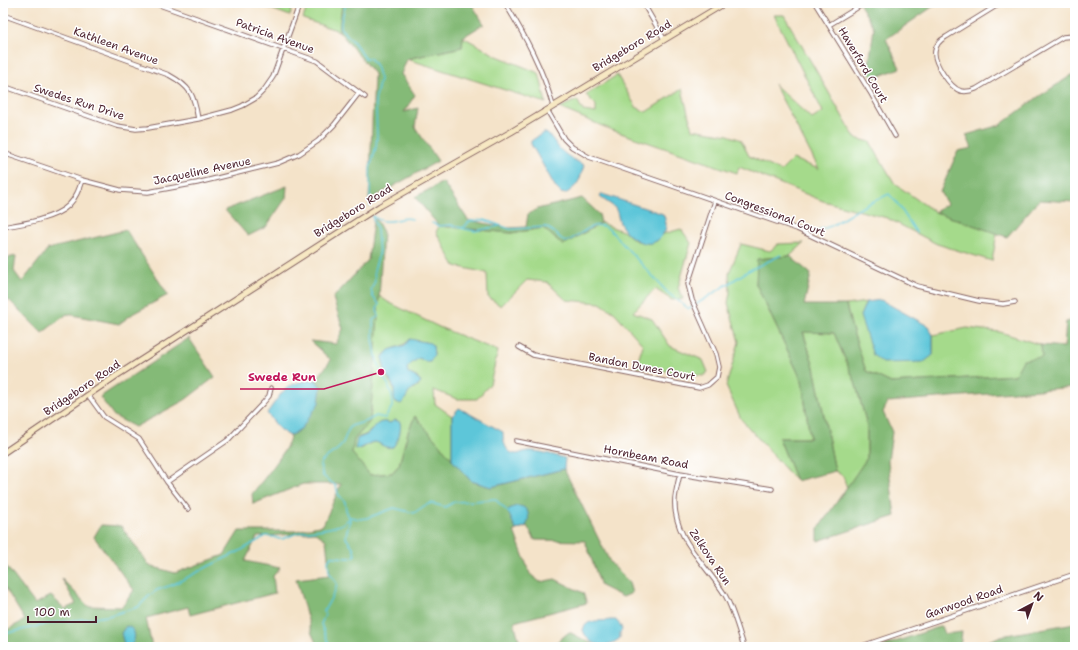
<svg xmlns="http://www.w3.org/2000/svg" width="1078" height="650" viewBox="0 0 1078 650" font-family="'Shantell Sans',sans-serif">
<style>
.green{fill:#a5da8b;stroke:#787c5b;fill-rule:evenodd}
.forest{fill:#84ba77;stroke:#676c51}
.water{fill:#5dc6d9;stroke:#547282}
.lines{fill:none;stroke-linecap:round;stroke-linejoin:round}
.stream{stroke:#5dc6d9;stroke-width:1.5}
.street-casing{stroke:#866462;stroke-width:5.5}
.secondary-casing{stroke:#866462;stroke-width:7}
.street{stroke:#fff;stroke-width:3.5}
.secondary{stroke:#f7e8c3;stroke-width:5}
.labels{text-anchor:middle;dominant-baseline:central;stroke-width:3;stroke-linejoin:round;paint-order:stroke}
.street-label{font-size:11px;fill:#4a1f2b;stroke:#fff}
.leader{fill:none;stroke:#c2185b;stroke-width:1.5}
.callout-dot{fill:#c2185b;stroke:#fff;stroke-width:1.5}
.callout-label{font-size:12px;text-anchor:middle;font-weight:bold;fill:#c2185b;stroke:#fff;stroke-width:3;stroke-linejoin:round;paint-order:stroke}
</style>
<rect width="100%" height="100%" fill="#fff"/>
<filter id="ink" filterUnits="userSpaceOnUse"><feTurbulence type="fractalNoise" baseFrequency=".025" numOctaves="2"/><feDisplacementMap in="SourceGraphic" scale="8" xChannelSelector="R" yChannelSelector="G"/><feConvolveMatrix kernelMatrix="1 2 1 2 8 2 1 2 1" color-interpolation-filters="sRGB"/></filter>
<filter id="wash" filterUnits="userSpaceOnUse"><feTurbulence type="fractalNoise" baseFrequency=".012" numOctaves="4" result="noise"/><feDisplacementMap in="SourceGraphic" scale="16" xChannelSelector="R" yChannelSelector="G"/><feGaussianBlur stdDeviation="0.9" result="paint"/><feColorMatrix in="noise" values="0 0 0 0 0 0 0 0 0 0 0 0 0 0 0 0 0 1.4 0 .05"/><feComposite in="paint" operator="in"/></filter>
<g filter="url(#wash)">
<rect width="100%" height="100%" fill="#f4e3c9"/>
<path class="green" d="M255,3H293L290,16Z
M308,3H335L342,6L339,31L303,19Z
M774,15H784L855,138L870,142L895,184L935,212L997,233L992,261L937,244L887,218L823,201L739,167L737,173L612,130L559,108L577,100L583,111L596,113V105L586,95L617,75L636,107L646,112L682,89L692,129L728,135L741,140L749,156L781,171L793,159L819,169L774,84L812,119L823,112Z
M463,37L497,56L539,73L546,103L407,59L462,47Z
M601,223L625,232L636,241H657L663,234L681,229L691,243L678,288L683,299L672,300L655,289L633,312L652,319L670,346L703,360L708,372L703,376L636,367L643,345L615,313L600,303L566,300L547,282L527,280L501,306L488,297L487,273L455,266L436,232L439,226L511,233L543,228L563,245Z
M804,243L790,256L758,259L756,284L802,381L810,438H779L796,481L741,419L726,386L739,342L728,303L730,292L729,273L741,244L770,251L778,244Z
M379,296L388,302L439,327L498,351L490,384L477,399H457L434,390L435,404L452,416V460L415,416L408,432L399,465L392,473L370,475L351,453L354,440L370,421ZM409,340L427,342L433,346L434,355L430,362H426L419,358L412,363L407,368L408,373L418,378L421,382L418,387L411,389L402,403L386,374L382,358C388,346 402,349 409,340ZM395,420L400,423C401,431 397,440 393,447C383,449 382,442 375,442C369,442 365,448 360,449L359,437C362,436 366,435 368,433C375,427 380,419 390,423Z
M866,302L860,316L933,355V335L967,328L1000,332L1041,345L1042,357L1015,375L891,383L866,371L852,329L846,305Z
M803,331L834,333L855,382L867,425V458L847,488L843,476L835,471L814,367Z"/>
<path class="forest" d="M342,3H471L484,24L463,37L462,47L407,59L401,74L415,95L404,112L418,108L415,127L438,161L369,200L374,74L339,31Z
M859,3H938L886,39L900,68L874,78L868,72L874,28Z
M1075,73V164L1071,167L1075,169V202L1039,200L1007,237L935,212L947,204L940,192L958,151L972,148L966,135L1000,125L1038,97Z
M443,182L468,220L508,228L526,227L528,214L537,209L582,198L599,214L601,223L563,245L543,228L511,233L439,226L415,197Z
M287,186L286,198L266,227L248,236L225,210Z
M376,219L383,232L376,349L370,421L354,440L352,453L370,475L392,473L399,465L408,432L415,416L471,481L491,487L564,469L610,562L629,583L632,593L623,597L601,586L585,541L535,540L527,526L514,531L530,574L540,582L555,579L583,593L587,603L514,622L521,647H318L312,634L296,579L330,575L326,540L315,532L257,537L245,561L280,568L273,576L275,593L190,615L188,607L146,618L152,647H3V632L25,620L3,584V562L35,604L51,596L65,609L76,604L62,579L88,606L122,607L134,590L94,537L101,525L121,526L150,566L175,573L224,555L239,531H296L323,525L341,484H303L253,504L252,494C261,482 289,450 290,436L302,428L321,387L316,380L331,360L310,341L336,344L343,329L333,298L368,260L373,221Z
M126,230L168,295L134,313L119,324L67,314L42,333L9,300L3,305V259L16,256L14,271L22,282L48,249Z
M790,256L811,274L804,305H846L852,329L866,371L891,383L1015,375L1023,360L1042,357L1041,345L1064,347L1066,322L1075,320V387L888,402L883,412L892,432L888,461L895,516L818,541V529L867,458V425L855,382L834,333L803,332L814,367L835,471L796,481L779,438H810L802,381L756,284L757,259Z
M189,338L215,377L185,400L135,427L114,416L100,397Z
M1075,623V647H973L1001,636Z
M942,626L945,634L962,632L960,647H880Z
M569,632L598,647H551Z"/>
<path class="water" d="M543,133H546C552,137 555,143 559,148C566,156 576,161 584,165C580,179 579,186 565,194L561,193L556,188L531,144V141Z
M602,194L663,214C666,221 668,227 663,234C651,254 627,238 620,223C618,219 618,212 615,208C611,204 605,201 600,197Z
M881,300L928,326L933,335V355L924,362L883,363L873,355L860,316L866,302Z
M410,339L430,343L433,346L434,355L430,362H426L419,358L412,363L407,368L408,373L419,379L421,383C418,387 414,387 411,390C407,394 406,400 401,404L396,402L394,399V387L386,374L382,358L389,350L405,345Z
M316,380L321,387L319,403L302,428L290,436L280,430L267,413C284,390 285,382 316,380Z
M459,408L503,432C503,441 505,453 516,454C520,454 524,451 528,451C538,450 556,456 565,458L564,469L491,487L471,481L452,460V416Z
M395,420L400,422C402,430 398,441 393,447C382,449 381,442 374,442C366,443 363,450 355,449L357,439C360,437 362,437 366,435C375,430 376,418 390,423Z
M516,506C529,505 531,517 526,526L516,530L508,512L509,509Z
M610,620H616L621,626L622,630L620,633V638C608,649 588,647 583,630C586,618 601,622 610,620Z
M126,626C137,628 137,641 129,647L124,645L121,633Z"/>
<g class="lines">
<path class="stream" d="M346,3L341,22V29L353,41L365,58H370L376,66L380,79L375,101L376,106L377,136L376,147L370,168V206
M372,216C376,218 380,221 384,221C394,223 402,216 412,219
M432,223L439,226L451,225L465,229L475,231L499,226
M461,228L464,227L470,221L485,220L510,229L546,227L554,232L565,242C580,238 593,216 610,230L668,293L689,309L748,271L781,255
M819,230L831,226L864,206L889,194L897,203L916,232
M350,517L360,519L367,518L394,508L414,513L424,506L431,503L445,507L454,502L475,501L493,499H495L511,515
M3,634L52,623L108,616L138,607L149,596L157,590L172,585L194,574L209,566L238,552L266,536C272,535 276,539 281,539C288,538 295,533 302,532C312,530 341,529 347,520L350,521
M330,647L321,624L325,615L324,611C328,603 336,592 337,584L329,572L328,561L331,557C340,556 346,560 354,557L355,555L353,547L346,538L347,530L350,520L346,510L345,502L338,494L336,486L323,476L320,465C323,457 333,454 339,448C345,443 345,433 351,426L367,421L376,416L385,418L392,407V396L388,384L382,376L380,367L377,361L373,339V320L379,316L377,310L379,304L373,297L371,290L375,281L374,270L379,254L377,230L372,216"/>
</g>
</g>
<g filter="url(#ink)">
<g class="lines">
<defs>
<path id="street" d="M154,3L317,61L365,97
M505,3C525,36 543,69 553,106
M643,3L664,39
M815,3L870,92L895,136
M1001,3L946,37C940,40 936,45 935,51C933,62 950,88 961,91C966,92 971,91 976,89L1063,37L1075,36
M3,15L169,75C191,87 194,95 198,119
M829,25L865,3
M3,86L117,126L136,129L148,128L198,119L232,110L242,106L256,98L264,90L273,77L300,3
M547,110L564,139L572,147L589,157L797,229L917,286L979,301L1003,304L1015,302
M3,153L82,180L120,190L148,192L197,183L278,163L299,154L318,141L334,125L359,93
M3,227C22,224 55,219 69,205C76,198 79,189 82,180
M519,347L533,355L699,388L708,385L717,377L719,367L716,354L692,300L688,284L715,201
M88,395L104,417L139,439L167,482L228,440L263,403L269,396L271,388
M516,441L680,474L772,489
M680,474C678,482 676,490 675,498C672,538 706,564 725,595C733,609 739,631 744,647
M167,482L188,509
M859,647L1075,574"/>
<path id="secondary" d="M3,453L116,376L380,206L511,132L725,3"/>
</defs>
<use href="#street" class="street-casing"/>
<use href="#secondary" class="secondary-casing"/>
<use href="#street" class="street"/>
<use href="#secondary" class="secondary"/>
</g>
</g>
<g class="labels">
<g class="street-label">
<text transform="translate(275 36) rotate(20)">Patricia Avenue</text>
<text transform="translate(116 46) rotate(20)">Kathleen Avenue</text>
<text transform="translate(632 46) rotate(-31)">Bridgeboro Road</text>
<text transform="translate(863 65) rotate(59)">Haverford Court</text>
<text transform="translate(79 102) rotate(18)">Swedes Run Drive</text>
<text transform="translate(202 171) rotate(-12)">Jacqueline Avenue</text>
<text transform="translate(353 211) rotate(-32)">Bridgeboro Road</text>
<text transform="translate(775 214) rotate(21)">Congressional Court</text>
<text transform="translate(642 367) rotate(11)">Bandon Dunes Court</text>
<text transform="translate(82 388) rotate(-34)">Bridgeboro Road</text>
<text transform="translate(646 457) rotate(11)">Hornbeam Road</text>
<text transform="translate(710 557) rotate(56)">Zelkova Run</text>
<text transform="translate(964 602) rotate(-19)">Garwood Road</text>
</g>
</g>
<path class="leader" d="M381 372L324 389H240"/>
<circle class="callout-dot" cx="381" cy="372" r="4"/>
<g class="callout-label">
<text x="282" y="381">Swede Run</text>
</g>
<rect width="1078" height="650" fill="none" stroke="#fff" stroke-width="16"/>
<g transform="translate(1032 604) rotate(41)" stroke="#ffffff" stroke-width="3" paint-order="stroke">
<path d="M0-3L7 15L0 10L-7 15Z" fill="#4a1f2b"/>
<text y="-6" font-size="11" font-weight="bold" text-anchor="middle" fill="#4a1f2b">N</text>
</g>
<path d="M28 616v6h68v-6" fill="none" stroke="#4a1f2b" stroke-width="2"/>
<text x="34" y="616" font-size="12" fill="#4a1f2b" stroke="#ffffff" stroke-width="3" paint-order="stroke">100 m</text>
</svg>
